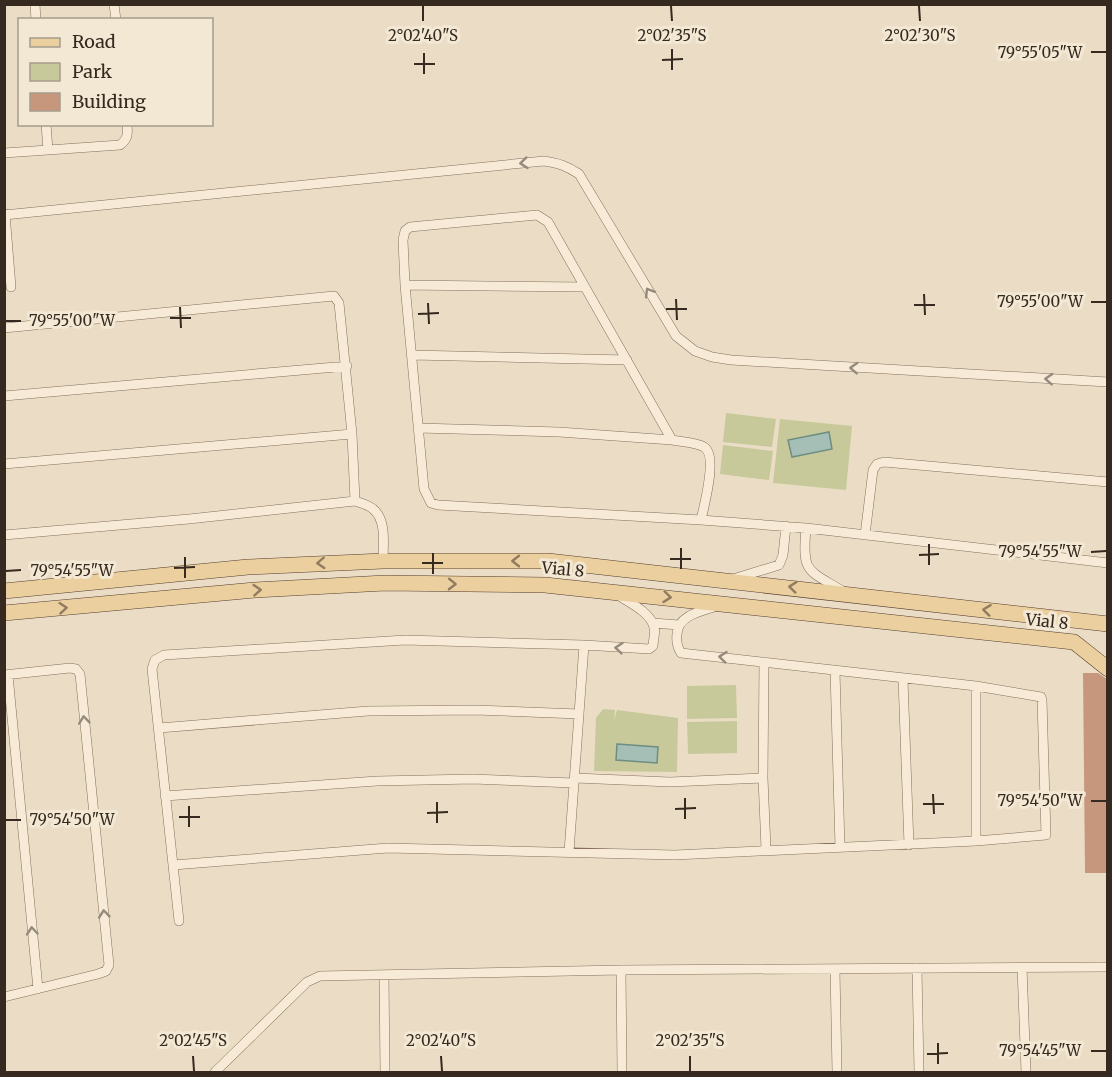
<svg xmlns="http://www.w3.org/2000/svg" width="1112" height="1077" viewBox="0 0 1112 1077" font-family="Merriweather,serif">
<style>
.green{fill:#c7c99a}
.water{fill:#a6bfb6;stroke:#6e8d83;stroke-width:1.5}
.building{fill:#c7977d}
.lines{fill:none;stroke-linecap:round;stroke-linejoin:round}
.street-casing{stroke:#856f5c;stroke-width:10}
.primary-casing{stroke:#533e30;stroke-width:16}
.street{stroke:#f7ebd8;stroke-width:9}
.primary{stroke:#eccf9f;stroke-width:15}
.oneway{stroke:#968a7c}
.oneway2{stroke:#917c5f}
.ticks{fill:none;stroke:#36291f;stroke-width:2}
.labels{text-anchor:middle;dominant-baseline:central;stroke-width:6;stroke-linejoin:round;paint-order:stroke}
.street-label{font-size:16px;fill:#36291f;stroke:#f3e8d4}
.ticks-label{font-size:15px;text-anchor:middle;fill:#36291f;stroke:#f3e8d4;stroke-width:6;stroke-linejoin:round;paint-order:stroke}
</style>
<rect width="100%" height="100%" fill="#ebddc5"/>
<path class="green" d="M726,413L776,419L772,447L723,442Z
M780,419L852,426L846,490L773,483Z
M723,445L773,451L769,480L720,474Z
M736,685L737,718L687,719V686Z
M603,709L615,710L614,720L617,710L678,718L677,772L594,771L596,718Z
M737,721V753L688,754L687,722Z"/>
<path class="water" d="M829,432L832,449L792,457L788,440Z
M617,744L658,747L657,763L616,760Z"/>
<path class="building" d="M1083,673H1098L1107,679V873H1085Z"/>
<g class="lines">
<defs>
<path id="street" d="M35,4L36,20
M114,4L116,20
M48,150L120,145C128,139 128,134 127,124
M4,153L48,150L46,124
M5,214L11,287
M4,215L544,161C558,163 567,166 579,174L676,336L695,351L712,357L731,360L1108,382
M405,285L585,287
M4,328L334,296L339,303L352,434L355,501
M412,355L627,360
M4,396L347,366
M418,428L559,432L672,440
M4,464L352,434
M701,520C704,506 718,455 704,447C696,442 682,442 672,440L548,222L537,215L410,227L405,231L403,240L405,285L424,489L431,503L438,505L701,520L806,528L1108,563
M806,528C802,574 807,569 844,592
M4,535L189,519L355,501C361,503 369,505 373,509C387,520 383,545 383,561
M865,535L873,470L877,464L884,462L1108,482
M733,579L779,565L783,555L786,526
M653,623L679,625
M764,662L763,778L766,849
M835,671L840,847
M4,675L70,668L76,669L80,674L109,965L106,971L98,974L4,997
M8,675L38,989
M903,679L909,845
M976,686V841
M159,728L368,711L475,710L579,714
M575,778L670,782L763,778
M165,796L377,781L473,779L574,783
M569,852L584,645
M173,865L388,848L675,855L976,841L1046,835L1042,700L1041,697L976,686L681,653C677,647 676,642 677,634C678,615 702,611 717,606
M179,921L152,669L155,660L164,655L405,640L584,645L649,649L653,646C653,640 656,632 654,627C650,612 630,603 618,595
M1022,967L1026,1072
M917,968L919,1072
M621,970L622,1072
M835,970L837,1072
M384,975L385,1072
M215,1072L307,982L320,976L621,970L1108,967"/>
<path id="primary" d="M4,591L248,567L383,561H548L1108,624
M4,613L255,590L385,583L545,585L1074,642L1108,669"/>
</defs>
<use href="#street" class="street-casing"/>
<use href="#primary" class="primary-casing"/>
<use href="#street" class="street"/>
<use href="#primary" class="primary"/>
</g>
<defs><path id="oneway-chevron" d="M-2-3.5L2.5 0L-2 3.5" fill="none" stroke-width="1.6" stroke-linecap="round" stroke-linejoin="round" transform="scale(1.5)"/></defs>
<g class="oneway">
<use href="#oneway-chevron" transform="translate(524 163) rotate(174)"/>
<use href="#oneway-chevron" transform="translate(649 292) rotate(-121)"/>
<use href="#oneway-chevron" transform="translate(854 368) rotate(-177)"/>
<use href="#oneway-chevron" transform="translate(1049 379) rotate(-177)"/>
<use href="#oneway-chevron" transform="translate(619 648) rotate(-175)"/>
<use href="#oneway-chevron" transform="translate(723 657) rotate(-174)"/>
<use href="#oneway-chevron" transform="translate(84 720) rotate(-96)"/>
<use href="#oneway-chevron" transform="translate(104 914) rotate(-96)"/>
<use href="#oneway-chevron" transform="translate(32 931) rotate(-95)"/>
</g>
<g class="oneway2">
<use href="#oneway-chevron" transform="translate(516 561) rotate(-180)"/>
<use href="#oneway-chevron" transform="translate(321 563) rotate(177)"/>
<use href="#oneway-chevron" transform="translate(452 584) rotate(1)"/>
<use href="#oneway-chevron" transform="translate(793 587) rotate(-174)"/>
<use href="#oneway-chevron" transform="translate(257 590) rotate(-4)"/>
<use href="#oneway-chevron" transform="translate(667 597) rotate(6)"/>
<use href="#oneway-chevron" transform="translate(63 608) rotate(-5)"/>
<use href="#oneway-chevron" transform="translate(987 610) rotate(-173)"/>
</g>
<path class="ticks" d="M423,6V21M671,6L672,21M919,6L920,21M672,49V70M1091,52H1106M424,53V74M662,60L683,59M414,64H435M924,294L925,315M676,299L677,320M1091,302H1106M428,303L429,324M914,305H935M180,307L181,328M666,309H687M418,314L439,313M170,318H191M6,321H21M929,544V565M681,548V569M1091,552L1106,551M433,553V574M919,555L939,554M185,557V578M670,559H691M422,563H443M174,568L195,567M6,571L21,570M933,794L934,814M685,798V819M1091,801H1106M437,802V823M923,804H944M189,806V827M675,809L696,808M427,813L448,812M179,817H200M6,820H21M938,1043V1064M1091,1051H1106M927,1054L948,1053M193,1056L194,1071M441,1056L442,1071M690,1056V1071"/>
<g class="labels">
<g class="street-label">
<text transform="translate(563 569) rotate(5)">Vial 8</text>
<text transform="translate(1047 621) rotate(6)">Vial 8</text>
</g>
</g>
<g class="ticks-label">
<text x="423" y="41">2°02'40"S</text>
<text x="672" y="41">2°02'35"S</text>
<text x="920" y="41">2°02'30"S</text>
<text x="1040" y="58">79°55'05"W</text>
<text x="1040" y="307">79°55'00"W</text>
<text x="72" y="326">79°55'00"W</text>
<text x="1040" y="557">79°54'55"W</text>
<text x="72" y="576">79°54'55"W</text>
<text x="1040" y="806">79°54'50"W</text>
<text x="72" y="825">79°54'50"W</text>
<text x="193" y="1046">2°02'45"S</text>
<text x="441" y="1046">2°02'40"S</text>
<text x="690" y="1046">2°02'35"S</text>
<text x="1040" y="1056">79°54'45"W</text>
</g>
<rect width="1112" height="1077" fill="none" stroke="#36291f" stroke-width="12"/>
<rect x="18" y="18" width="195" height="108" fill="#f3e8d4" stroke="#a79c8c" stroke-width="1.5"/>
<rect x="30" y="38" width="30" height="9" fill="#eccf9f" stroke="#a79c8c" stroke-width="1.5"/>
<text x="72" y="48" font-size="18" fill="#36291f">Road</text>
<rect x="30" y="63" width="30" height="18" fill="#c7c99a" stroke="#a79c8c" stroke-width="1.5"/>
<text x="72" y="78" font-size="18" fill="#36291f">Park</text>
<rect x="30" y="93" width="30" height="18" fill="#c7977d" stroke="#a79c8c" stroke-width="1.5"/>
<text x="72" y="108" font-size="18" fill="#36291f">Building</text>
</svg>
